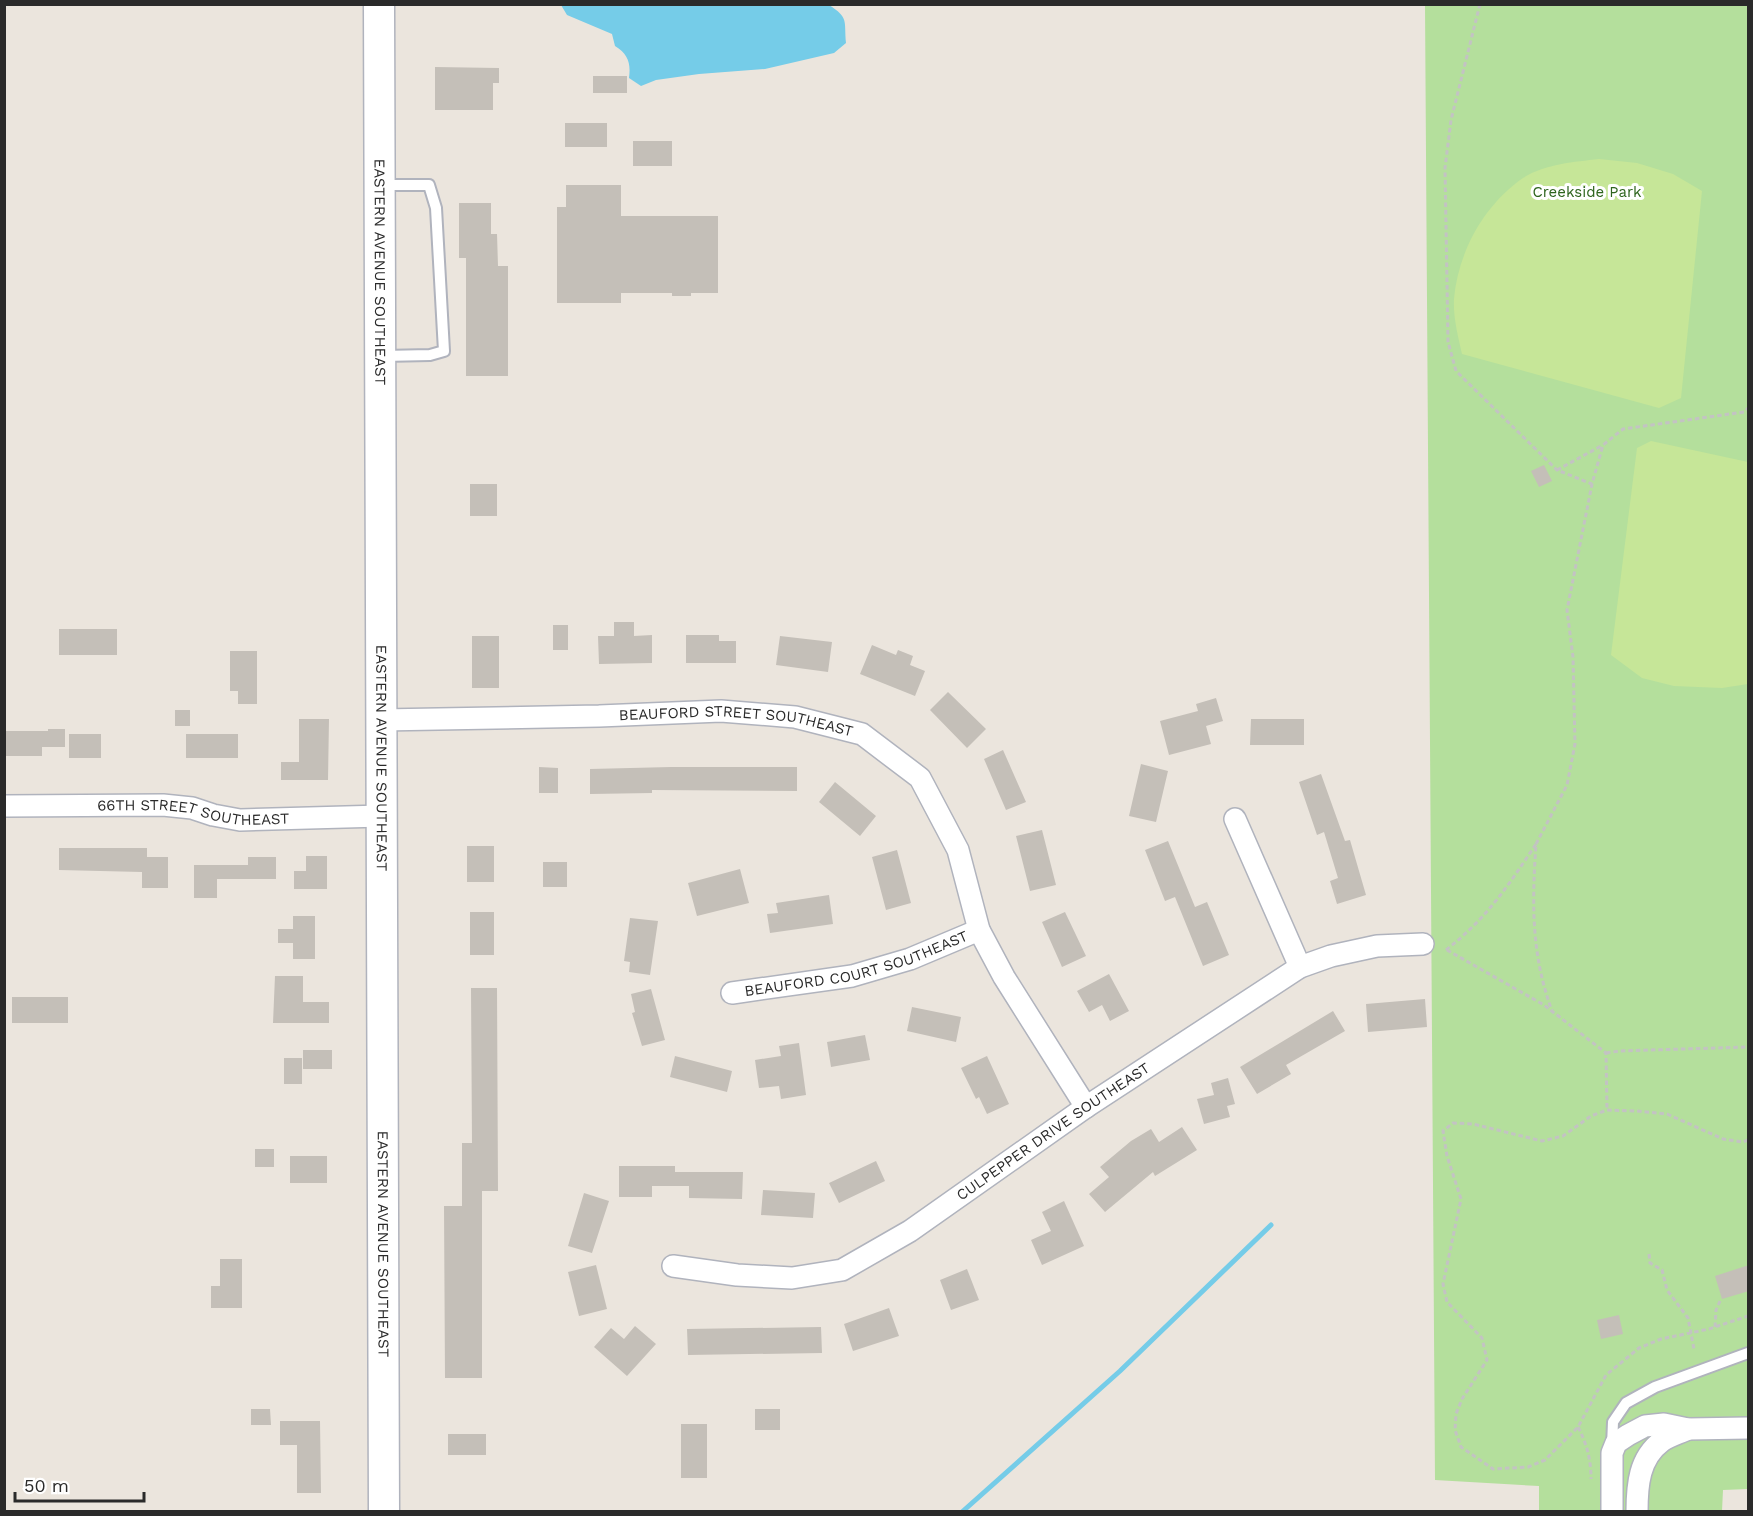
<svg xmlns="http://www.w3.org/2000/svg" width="1753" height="1516" viewBox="0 0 1753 1516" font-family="'Work Sans',sans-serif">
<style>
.green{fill:#b4df9c}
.pitch{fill:#c6e698}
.water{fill:#75cce8}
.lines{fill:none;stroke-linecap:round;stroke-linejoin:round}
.stream{stroke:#75cce8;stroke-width:5}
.building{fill:#c4bfb8}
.lane-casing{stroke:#b0b3bd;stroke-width:14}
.street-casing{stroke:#b0b3bd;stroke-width:24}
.secondary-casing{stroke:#b0b3bd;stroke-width:33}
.path{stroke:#c3c3c3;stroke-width:3;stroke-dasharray:4.5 3;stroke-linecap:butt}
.lane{stroke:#fff;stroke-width:10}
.street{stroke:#fff;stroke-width:21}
.secondary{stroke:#fff;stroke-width:30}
.labels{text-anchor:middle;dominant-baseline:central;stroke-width:6;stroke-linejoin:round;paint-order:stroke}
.park-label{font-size:15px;fill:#2d641d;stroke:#fff}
.street-label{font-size:15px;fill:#2a2a2a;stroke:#fff}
</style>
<rect width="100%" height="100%" fill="#ebe5dd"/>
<path class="green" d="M1425,5H1748V1489L1723,1490L1722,1511H1539V1486L1435,1480Z"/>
<path class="pitch" d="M1599,159L1637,163L1673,174L1702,191L1681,398L1659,408L1462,354C1458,336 1453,317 1454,299C1458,252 1484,205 1523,178C1545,164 1574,162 1599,159Z
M1651,441L1748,462V684L1722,688L1674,686L1642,678L1611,655L1637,448Z"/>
<path class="water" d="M561,5H829C849,18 844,20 846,43L834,53L765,69L699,74L656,80L641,86L629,78C631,63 628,54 615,46L612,34L567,15Z"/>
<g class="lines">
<path class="stream" d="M962,1512L1120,1371L1271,1225"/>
</g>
<path class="building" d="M435,67L499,68V83H493V110H435Z
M593,76H627V93H593Z
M565,123H607V147H565Z
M633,141H672V166H633Z
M566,185H621V216H718V293H691V296H672V293H621V303H557V207H566Z
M459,203H491V234H497L498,266H508V376H466V258H459Z
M1544,465L1552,481L1539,487L1531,471Z
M470,484H497V516H470Z
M614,622H634V636L652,635V663L599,664L598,636H614Z
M553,625H568V650H553Z
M59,629H117V655H59Z
M686,635H719V641H736V663H686Z
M472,636H499V688H472Z
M780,636L832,642L828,672L776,665Z
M872,645L896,655L898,650L913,656L910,665L925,671L915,696L860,674Z
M230,651H257V704H238V691H230Z
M948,692L986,729L967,748L930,710Z
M1216,698L1223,721L1206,726L1211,744L1169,755L1160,721L1198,711L1196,704Z
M175,710H190V726H175Z
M299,719H329L328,780H281V762H299Z
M1251,719H1304V745H1250Z
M48,729H65V747H42V756H4V731H48Z
M69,734H101V758H69Z
M186,734H238V758H186Z
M1003,750L1026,802L1006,810L984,759Z
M1141,764L1168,771L1156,822L1129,816Z
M539,767L558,768V793H539Z
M671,767H797V791L652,790V793L590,794V769Z
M1321,774L1345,841L1350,840L1366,895L1337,904L1330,881L1338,878L1324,832L1317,835L1299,782Z
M835,782L876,816L860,836L819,802Z
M1042,830L1056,885L1030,891L1016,836Z
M1168,841L1195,907L1207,902L1229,955L1203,966L1175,897L1165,901L1145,850Z
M467,846H494V882H467Z
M59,848H147V857H168V888H142V872L59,870Z
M897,850L911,903L886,910L872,857Z
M306,856H327V889H294V871H306Z
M248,857H276V879H217V898H194V865H248Z
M543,862H567V887H543Z
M740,869L749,903L697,916L688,883Z
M829,895L833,924L770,933L767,914L778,913L776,903Z
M470,912H494V955H470Z
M1065,912L1086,956L1062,967L1042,922Z
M293,916H315V959H293V943H278V929H293Z
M630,918L658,921L650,975L629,972L630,962L624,961Z
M1109,974L1129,1011L1110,1021L1102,1005L1089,1012L1077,991Z
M275,976H303V1002H329V1023H273Z
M471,988H497L498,1191H482V1378H445L444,1206H462V1143H472Z
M651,989L665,1040L642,1046L632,1013L635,1012L631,994Z
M12,997H68V1023H12Z
M1425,999L1427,1027L1368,1032L1366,1004Z
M912,1007L961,1017L956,1042L907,1031Z
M1333,1011L1345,1031L1286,1065L1291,1074L1257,1094L1240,1067Z
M865,1035L870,1060L831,1067L827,1042Z
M799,1043L806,1095L781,1099L779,1086L759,1088L755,1060L781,1056L779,1046Z
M303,1050H332V1069H303Z
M675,1056L732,1071L727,1092L670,1077Z
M987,1056L1009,1104L987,1114L979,1097L976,1099L961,1068Z
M284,1058H302V1084H284Z
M1228,1078L1235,1104L1227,1106L1230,1117L1204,1124L1197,1099L1214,1095L1211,1083Z
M1182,1127L1197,1150L1155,1176L1153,1172L1105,1212L1089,1194L1109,1177L1100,1167L1131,1141L1151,1129L1159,1142Z
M255,1149H274V1167H255Z
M290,1156H327V1183H290Z
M876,1161L885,1181L839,1203L829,1183Z
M619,1166H675V1172H743L742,1199L689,1198V1186H652V1197H619Z
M763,1190L815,1193L813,1218L761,1215Z
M584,1193L609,1201L592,1253L568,1246Z
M1064,1201L1084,1246L1042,1265L1031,1240L1051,1231L1042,1212Z
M220,1259H242V1308H211V1286H220Z
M596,1265L607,1309L579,1316L568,1272Z
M1749,1265V1291L1722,1299L1715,1276Z
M967,1269L979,1300L951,1310L940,1280Z
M889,1308L899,1336L853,1351L844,1324Z
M1619,1315L1623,1334L1601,1339L1597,1320Z
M635,1326L656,1344L627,1376L594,1347L611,1328L624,1339Z
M821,1327L822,1353L688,1355L687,1329Z
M251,1409H270L271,1425H251Z
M755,1409H780V1430H755Z
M280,1421H320L321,1493H297V1445H280Z
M681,1424H707V1478H681Z
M448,1434H486V1455H448Z"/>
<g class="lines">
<defs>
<path id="lane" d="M383,356L430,355L444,351L436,208L429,185H383
M1612,1446L1613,1422L1626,1403L1655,1387L1748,1353"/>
<g id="street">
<path id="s1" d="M381,720L599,716L721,711L795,717L862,734L920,778L958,850L979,930L1004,977L1086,1107"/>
<path id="s2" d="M4,806L163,805L192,808L213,815L240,820L382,816"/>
<path d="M1235,819L1300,967"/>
<path id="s3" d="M732,993L852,976L910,959L979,930"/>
<path id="s4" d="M673,1266L737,1275L792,1278L842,1270L910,1231L1086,1107L1300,967L1331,956L1377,946L1423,944"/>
<path d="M1612,1512V1453L1616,1443L1628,1435L1645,1426L1664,1424L1688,1429L1748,1428"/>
<path d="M1637,1512C1637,1485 1639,1458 1662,1441C1669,1436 1680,1433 1688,1429"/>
</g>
<g id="secondary">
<path id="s5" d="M379,4L384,1512"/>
</g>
</defs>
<use href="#lane" class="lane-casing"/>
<use href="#street" class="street-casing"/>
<use href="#secondary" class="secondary-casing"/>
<path class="path" d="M1480,4L1451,120L1445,168L1448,342L1456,371L1557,470L1592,484
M1557,470L1603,445
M1536,844L1567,785L1575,744L1573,657L1567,610L1592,484L1603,445L1623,429L1744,412L1748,408
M1446,950C1487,918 1508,886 1536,844C1532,903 1531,954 1552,1011
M1447,950L1544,1005L1606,1053L1607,1110
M1606,1053L1619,1051L1748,1047
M1748,1140L1743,1142L1723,1139L1667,1114L1636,1111L1607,1110L1591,1116L1563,1136L1542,1141L1473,1124L1453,1123L1443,1131L1447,1156L1461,1199L1443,1284L1447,1302L1482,1338L1487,1360L1462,1399L1456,1414L1455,1430L1461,1447L1493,1469L1528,1467L1545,1460L1578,1427L1606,1375L1639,1348L1661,1339L1709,1329L1748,1316
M1649,1254L1650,1263L1662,1270L1667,1290L1688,1318L1694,1349
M1715,1327L1716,1310L1720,1301
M1578,1427C1587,1444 1591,1460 1591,1479"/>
<use href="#lane" class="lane"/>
<use href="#street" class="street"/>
<use href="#secondary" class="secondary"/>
</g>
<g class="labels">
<g class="park-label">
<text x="1587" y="192">Creekside Park</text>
</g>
<g class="street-label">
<text stroke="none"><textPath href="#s5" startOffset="268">EASTERN AVENUE SOUTHEAST</textPath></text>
<text stroke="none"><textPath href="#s1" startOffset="356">BEAUFORD STREET SOUTHEAST</textPath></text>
<text stroke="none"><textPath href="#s5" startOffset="754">EASTERN AVENUE SOUTHEAST</textPath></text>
<text stroke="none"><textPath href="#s2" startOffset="190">66TH STREET SOUTHEAST</textPath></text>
<text stroke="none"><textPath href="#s3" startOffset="128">BEAUFORD COURT SOUTHEAST</textPath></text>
<text stroke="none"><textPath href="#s4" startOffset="423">CULPEPPER DRIVE SOUTHEAST</textPath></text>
<text stroke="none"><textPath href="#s5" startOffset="1240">EASTERN AVENUE SOUTHEAST</textPath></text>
</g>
</g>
<rect width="1753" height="1516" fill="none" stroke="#2a2a2a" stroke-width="12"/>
<path d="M15 1492v9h129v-9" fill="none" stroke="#2a2a2a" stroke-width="3"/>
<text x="24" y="1492" font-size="18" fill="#2a2a2a" stroke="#ffffff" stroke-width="4.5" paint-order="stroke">50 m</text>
</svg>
